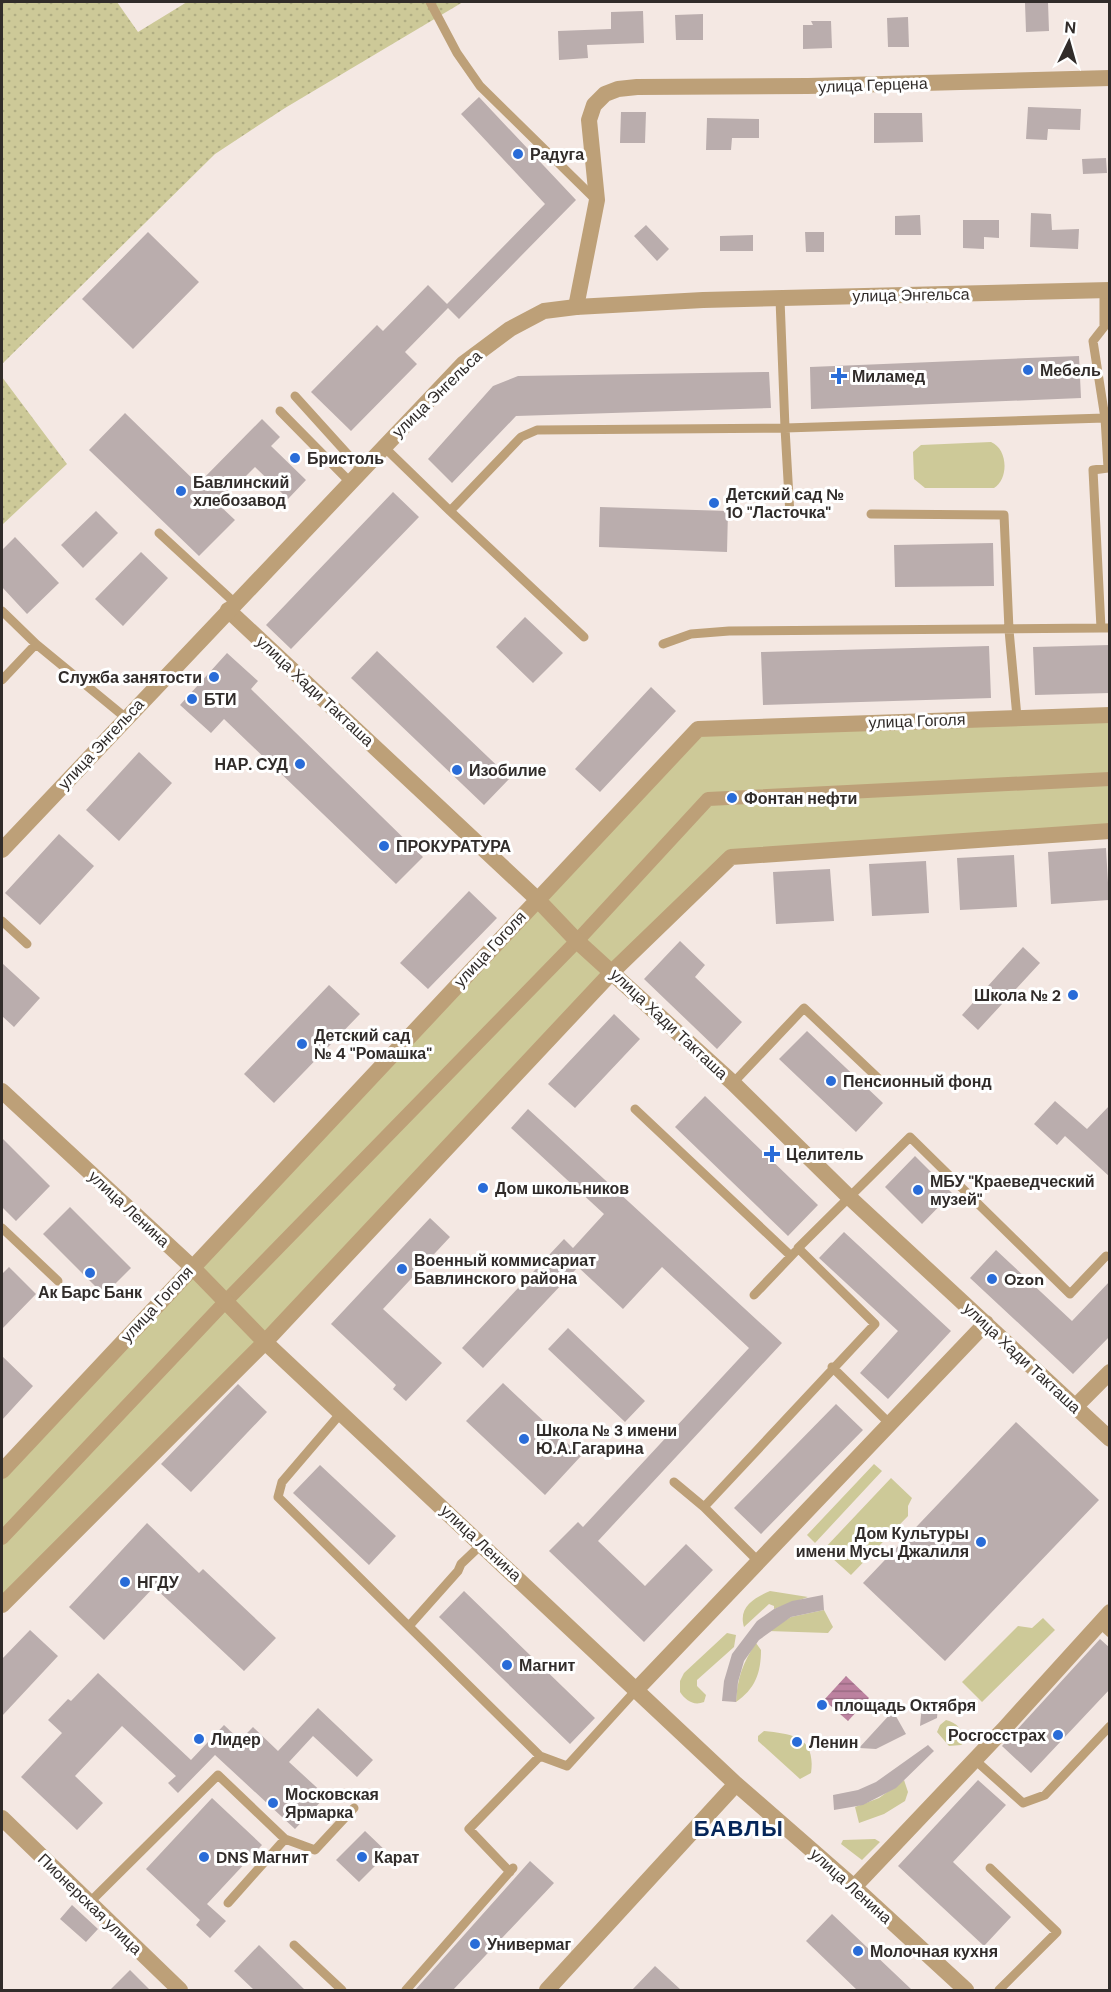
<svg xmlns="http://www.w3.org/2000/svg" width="1111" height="1992" viewBox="0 0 1111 1992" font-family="'DM Sans',sans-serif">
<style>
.green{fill:#cdc998}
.garden{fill:url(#garden-dots)}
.water{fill:url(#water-rules)}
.building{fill:#baadad}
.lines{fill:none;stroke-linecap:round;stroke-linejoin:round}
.service{stroke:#bda078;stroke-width:9}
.pedestrian{stroke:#bda078;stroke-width:14}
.minor{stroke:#bda078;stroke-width:16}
.tertiary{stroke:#bda078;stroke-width:16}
.poi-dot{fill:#296cd8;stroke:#fff;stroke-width:2}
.labels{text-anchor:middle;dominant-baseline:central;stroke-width:6;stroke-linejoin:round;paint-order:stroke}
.street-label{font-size:16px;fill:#312c2a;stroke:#fff}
.poi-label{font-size:16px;font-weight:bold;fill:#312c2a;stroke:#fff;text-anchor:start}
.district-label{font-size:22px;font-weight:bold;letter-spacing:1.5px;fill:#062659;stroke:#fff}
</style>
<defs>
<pattern id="garden-dots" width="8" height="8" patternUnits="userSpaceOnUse" patternTransform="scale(1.5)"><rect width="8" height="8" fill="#cdc998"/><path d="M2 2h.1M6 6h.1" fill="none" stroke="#b0ad83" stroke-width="1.8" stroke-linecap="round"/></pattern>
<pattern id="water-rules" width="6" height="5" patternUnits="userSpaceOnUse" patternTransform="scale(1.5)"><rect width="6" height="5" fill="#bc819f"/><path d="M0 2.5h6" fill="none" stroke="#996a82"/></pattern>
</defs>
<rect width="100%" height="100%" fill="#f4e8e3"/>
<path class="green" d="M991,442C1008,449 1009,479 994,488H925L914,479L913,452L921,445Z
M1109,715V831L731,857L2,1605V1471L698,729Z
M874,1464L882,1471L815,1543L807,1535Z
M891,1478L912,1498L908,1506V1516L851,1575L823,1550Z
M770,1591L808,1597L774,1609V1606L769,1604L744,1627C738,1607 754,1598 770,1591Z
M824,1610L833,1627L828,1633L768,1631L791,1617Z
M1043,1618L1055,1630L982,1702L962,1682L1018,1626L1032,1628Z
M727,1633L736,1635L734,1647L697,1680V1686L706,1695L704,1702C694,1706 686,1701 680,1692V1681L684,1673Z
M756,1643L761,1650C761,1673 755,1689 736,1702C737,1679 743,1662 756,1643Z
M946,1720C957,1723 964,1730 965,1742L961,1745L949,1746L937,1732L940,1725Z
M764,1731C793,1734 816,1737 811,1773L800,1779L758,1741V1736Z
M904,1780L908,1792L905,1801L884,1814L859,1823L855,1807L879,1798Z
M875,1839L880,1842L862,1860L841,1844L843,1840Z"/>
<path class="garden" d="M2,2H117L138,32L187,2H463L285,108L215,154L2,364Z
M2,377L67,464L2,525Z"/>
<path class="water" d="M846,1676L869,1698L848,1721L824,1700Z"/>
<path class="building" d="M1048,2L1049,31L1026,32L1025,3Z
M643,11L644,43L587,45L588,58L559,60L558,31L611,29V12Z
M703,14V40H676L675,15Z
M908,17L909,47H888L887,18Z
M811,21H831L832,48L803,49V25H813Z
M479,97L576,200L459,319L448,308L405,352L417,364L351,431L311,392L377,325L383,331L428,285L447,304L545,204L461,114Z
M1028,107L1081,109L1080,130L1048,129L1047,140L1026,139Z
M621,112H646L645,143H620Z
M874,113H922L923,142L874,143Z
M707,118L759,119V138H732L731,150H706Z
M1106,158L1107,173L1083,174L1082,159Z
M1031,213L1051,214L1052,230L1079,229L1078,249L1030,247Z
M920,215L921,235H895V216Z
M963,220H999V238L984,237V249L963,248Z
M646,225L669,249L657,261L634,236Z
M148,232L199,282L133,349L82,299Z
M805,232H824V252H806Z
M753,235V251H720V236Z
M1079,356L1081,398L811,409L810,367Z
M769,372L771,408L516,416L452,483L428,459L493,386L518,376Z
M125,413L198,484L262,419L280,437L271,446L306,480L288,499L255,467L218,504L235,520L199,556L89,450Z
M393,492L419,517L291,649L266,625Z
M600,507L728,511L727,552L599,547Z
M96,511L118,533L83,568L61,545Z
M15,537L59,583L27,614L2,587V550Z
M993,543L994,586L895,587L894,545Z
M141,552L168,578L123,626L95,599Z
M525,617L563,653L533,683L496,647Z
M1110,645V693L1035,695L1033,647Z
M989,646L991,698L763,705L761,652Z
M377,651L510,778L484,805L351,678Z
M227,653L258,681L251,689L423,857L396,884L224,719L211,733L180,705Z
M651,687L676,711L600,792L575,769Z
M139,752L172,783L119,841L86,810Z
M59,834L94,866L40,925L5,893Z
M1106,848L1109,900L1051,904L1048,852Z
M1014,855L1017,907L960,910L957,858Z
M926,861L929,913L872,916L869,864Z
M830,869L834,921L776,924L773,872Z
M469,891L497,918L428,989L400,963Z
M680,941L705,965L695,977L742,1022L717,1049L644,979Z
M1023,947L1040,963L978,1030L962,1015Z
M2,963L40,998L14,1027L2,1016Z
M329,985L360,1014L274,1103L244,1074Z
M614,1014L640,1039L575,1108L548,1084Z
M807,1031L883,1103L856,1132L779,1059Z
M705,1096L818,1205L788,1236L675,1127Z
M1055,1101L1087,1129L1110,1105V1177L1065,1136L1057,1145L1034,1124Z
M528,1109L782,1343L598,1541L645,1586L686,1544L713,1570L644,1642L549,1551L578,1522L583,1527L749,1348L662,1267L623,1309L578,1267L483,1368L462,1348L564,1239L573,1248L604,1214L511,1128Z
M2,1138L50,1186L16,1221L2,1207Z
M915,1156L952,1193L922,1224L885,1187Z
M70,1207L131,1268L104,1295L43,1234Z
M430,1218L450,1237L383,1309L442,1363L406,1401L393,1389L396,1385L331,1324Z
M844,1232L951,1331L888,1399L860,1373L898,1331L819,1258Z
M996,1250L1072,1321L1110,1281V1336L1073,1374L970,1278Z
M9,1267L36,1294L2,1329V1274Z
M568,1328L645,1401L625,1422L548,1349Z
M2,1356L33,1386L2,1420Z
M503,1383L581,1456L545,1495L466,1421Z
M238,1384L267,1412L191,1492L161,1464Z
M836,1404L863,1430L761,1534L734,1508Z
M1016,1422L1099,1500L945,1661L863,1583Z
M320,1465L396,1536L369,1565L293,1493Z
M147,1523L199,1573L203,1569L276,1638L244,1671L154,1587L104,1640L69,1607Z
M464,1591L595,1718L570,1744L439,1617Z
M823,1595L824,1610L791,1617L759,1640L744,1661L738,1682L736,1702L722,1701L724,1681L732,1654L757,1621L774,1609L792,1601Z
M30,1630L58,1656L2,1716V1659Z
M1100,1639L1110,1648V1689L1031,1773L1002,1746Z
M98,1673L191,1760L224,1725L240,1740L253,1727L278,1751L318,1708L373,1760L357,1777L313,1736L289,1762L326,1796L295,1829L215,1755L178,1793L168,1783L176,1776L122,1726L75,1776L103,1803L77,1830L21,1777L62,1733L48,1720L68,1699L71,1701Z
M922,1704L938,1705L937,1718L920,1726Z
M893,1711L906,1734L876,1749L859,1748Z
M928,1745L934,1751L896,1788L863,1805L834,1810L833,1795L858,1790L876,1782Z
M978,1780L1006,1805L953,1862L1011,1917L984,1946L898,1866Z
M212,1798L262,1845L207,1904L226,1921L210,1938L196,1925L200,1920L146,1869Z
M365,1831L388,1853L359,1882L336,1860Z
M530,1861L554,1883L453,1990H415Z
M72,1905L98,1929L86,1942L60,1919Z
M832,1914L912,1990H857L806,1941Z
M259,1945L305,1990H254L234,1971Z
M655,1966L681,1990H632Z
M130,1970L150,1990H110Z"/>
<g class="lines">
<path class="service" d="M430,2L457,53L480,86L595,199
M780,299L785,428L1105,418L1093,341L1104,327V290
M295,396L361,469
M280,411L349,481
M1105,418L1108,468L1093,470L1101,628H1110
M383,446L450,511L521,437L537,430L785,428L790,515
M450,511L584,637
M871,514L1004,515L1009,630L1017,717
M159,533L235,603
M2,611L36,644L126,718
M663,644L691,634L729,631L1101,628
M2,680L36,644
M2,921L27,944
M733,1083L804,1008L880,1080
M635,1109L791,1256
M2,1228L58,1281
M754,1295L795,1252
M832,1367L890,1424
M341,1413L282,1482L278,1497L540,1756L567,1766L637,1689
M674,1482L704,1507
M758,1561L704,1507L875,1324L798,1248L910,1137L1070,1294L1106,1256
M1099,1623L1110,1633
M409,1626L458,1571L461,1564L482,1544
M975,1760L1023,1803L1045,1795L1110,1726
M285,1839L315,1850L354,1808
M990,1868L1057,1932L999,1990
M510,1872L469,1829L540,1756
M89,1903L218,1775L285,1839L228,1903
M294,1945L342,1990
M406,1990L513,1868"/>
<path class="pedestrian" d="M2,1538L226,1301L577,941L708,799L1110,779"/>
<path class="minor" d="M576,307L597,200L589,120L594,105L605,94L618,89L637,87L808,86L1110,78
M228,610L537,899L577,941L733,1083L849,1197L1110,1439
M2,1091L192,1267L265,1342L736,1784L854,1887L966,1990
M1075,1407L1110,1372
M2,1471L698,729L1110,715
M2,1605L265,1342L612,972L731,857L1110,831
M637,1689L986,1323
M2,1818L180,1990
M854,1887L1003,1730L1110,1612
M547,1990L736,1784"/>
<path class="tertiary" d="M2,850L463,364L510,329L544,311L576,307L703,300L1110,290"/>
</g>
<g class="poi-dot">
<circle cx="518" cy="154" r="6"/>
<circle cx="1028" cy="370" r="6"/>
<path d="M836 367h6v6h6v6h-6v6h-6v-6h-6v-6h6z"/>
<circle cx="295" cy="458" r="6"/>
<circle cx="181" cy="491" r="6"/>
<circle cx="714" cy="503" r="6"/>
<circle cx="214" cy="677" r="6"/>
<circle cx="192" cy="699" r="6"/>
<circle cx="300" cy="764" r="6"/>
<circle cx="457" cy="770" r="6"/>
<circle cx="732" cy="798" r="6"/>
<circle cx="384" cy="846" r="6"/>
<circle cx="1073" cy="995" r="6"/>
<circle cx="302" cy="1044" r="6"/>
<circle cx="831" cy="1081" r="6"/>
<path d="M769 1145h6v6h6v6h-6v6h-6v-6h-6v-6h6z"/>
<circle cx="483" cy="1188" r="6"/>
<circle cx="918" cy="1190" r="6"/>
<circle cx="402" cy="1269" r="6"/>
<circle cx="90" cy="1273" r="6"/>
<circle cx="992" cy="1279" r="6"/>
<circle cx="524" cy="1439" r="6"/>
<circle cx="981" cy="1542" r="6"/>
<circle cx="125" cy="1582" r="6"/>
<circle cx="507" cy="1665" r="6"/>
<circle cx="822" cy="1705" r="6"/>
<circle cx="1058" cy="1735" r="6"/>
<circle cx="199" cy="1739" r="6"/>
<circle cx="797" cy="1742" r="6"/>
<circle cx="273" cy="1803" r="6"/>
<circle cx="204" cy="1857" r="6"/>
<circle cx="362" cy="1857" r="6"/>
<circle cx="475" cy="1944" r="6"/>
<circle cx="858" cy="1951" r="6"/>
</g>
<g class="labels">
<g class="street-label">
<text transform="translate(873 85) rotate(-2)">улица Герцена</text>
<text transform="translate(911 295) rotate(-1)">улица Энгельса</text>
<text transform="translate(437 394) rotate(-44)">улица Энгельса</text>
<text transform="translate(315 691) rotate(43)">улица Хади Такташа</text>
<text transform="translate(917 721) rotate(-2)">улица Гоголя</text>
<text transform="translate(101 744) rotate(-47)">улица Энгельса</text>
<text transform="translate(490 949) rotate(-47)">улица Гоголя</text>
<text transform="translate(669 1024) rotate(43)">улица Хади Такташа</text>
<text transform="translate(129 1209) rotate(43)">улица Ленина</text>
<text transform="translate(157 1304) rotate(-47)">улица Гоголя</text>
<text transform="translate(1022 1358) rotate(43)">улица Хади Такташа</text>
<text transform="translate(481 1543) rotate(43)">улица Ленина</text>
<text transform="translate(851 1886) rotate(42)">улица Ленина</text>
<text transform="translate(90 1904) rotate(44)">Пионерская улица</text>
</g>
<g class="poi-label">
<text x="530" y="154">Радуга</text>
<text x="1040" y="370">Мебель</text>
<text x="852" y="376">Миламед</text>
<text x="307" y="458">Бристоль</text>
<text x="193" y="482">Бавлинский<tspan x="193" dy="18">хлебозавод</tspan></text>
<text x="726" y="494">Детский сад №<tspan x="726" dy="18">10 "Ласточка"</tspan></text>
<text x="202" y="677" text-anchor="end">Служба занятости</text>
<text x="204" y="699">БТИ</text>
<text x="288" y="764" text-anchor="end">НАР. СУД</text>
<text x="469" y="770">Изобилие</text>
<text x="744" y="798">Фонтан нефти</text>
<text x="396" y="846">ПРОКУРАТУРА</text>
<text x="1061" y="995" text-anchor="end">Школа № 2</text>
<text x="314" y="1035">Детский сад<tspan x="314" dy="18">№ 4 "Ромашка"</tspan></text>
<text x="843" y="1081">Пенсионный фонд</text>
<text x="786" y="1154">Целитель</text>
<text x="930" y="1181">МБУ "Краеведческий<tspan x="930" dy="18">музей"</tspan></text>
<text x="495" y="1188">Дом школьников</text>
<text x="414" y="1260">Военный коммисариат<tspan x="414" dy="18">Бавлинского района</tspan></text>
<text x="1004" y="1279">Ozon</text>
<text x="90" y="1292" text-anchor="middle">Ак Барс Банк</text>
<text x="536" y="1430">Школа № 3 имени<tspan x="536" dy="18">Ю.А.Гагарина</tspan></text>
<text x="969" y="1533" text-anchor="end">Дом Культуры<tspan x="969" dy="18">имени Мусы Джалиля</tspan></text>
<text x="137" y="1582">НГДУ</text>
<text x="519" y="1665">Магнит</text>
<text x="834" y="1705">площадь Октября</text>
<text x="1046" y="1735" text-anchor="end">Росгосстрах</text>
<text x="211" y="1739">Лидер</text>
<text x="809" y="1742">Ленин</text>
<text x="285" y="1794">Московская<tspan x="285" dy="18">Ярмарка</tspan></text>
<text x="216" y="1857">DNS Магнит</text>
<text x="374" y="1857">Карат</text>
<text x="487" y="1944">Универмаг</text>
<text x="870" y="1951">Молочная кухня</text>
</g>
<g class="district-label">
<text x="739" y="1828">БАВЛЫ</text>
</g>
</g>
<rect width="1111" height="1992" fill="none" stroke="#312c2a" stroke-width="6"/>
<g transform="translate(1069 42) rotate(5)" stroke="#ffffff" stroke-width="4.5" paint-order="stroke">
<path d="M0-4.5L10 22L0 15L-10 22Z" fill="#312c2a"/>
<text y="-9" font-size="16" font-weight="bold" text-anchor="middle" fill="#312c2a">N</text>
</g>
</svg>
